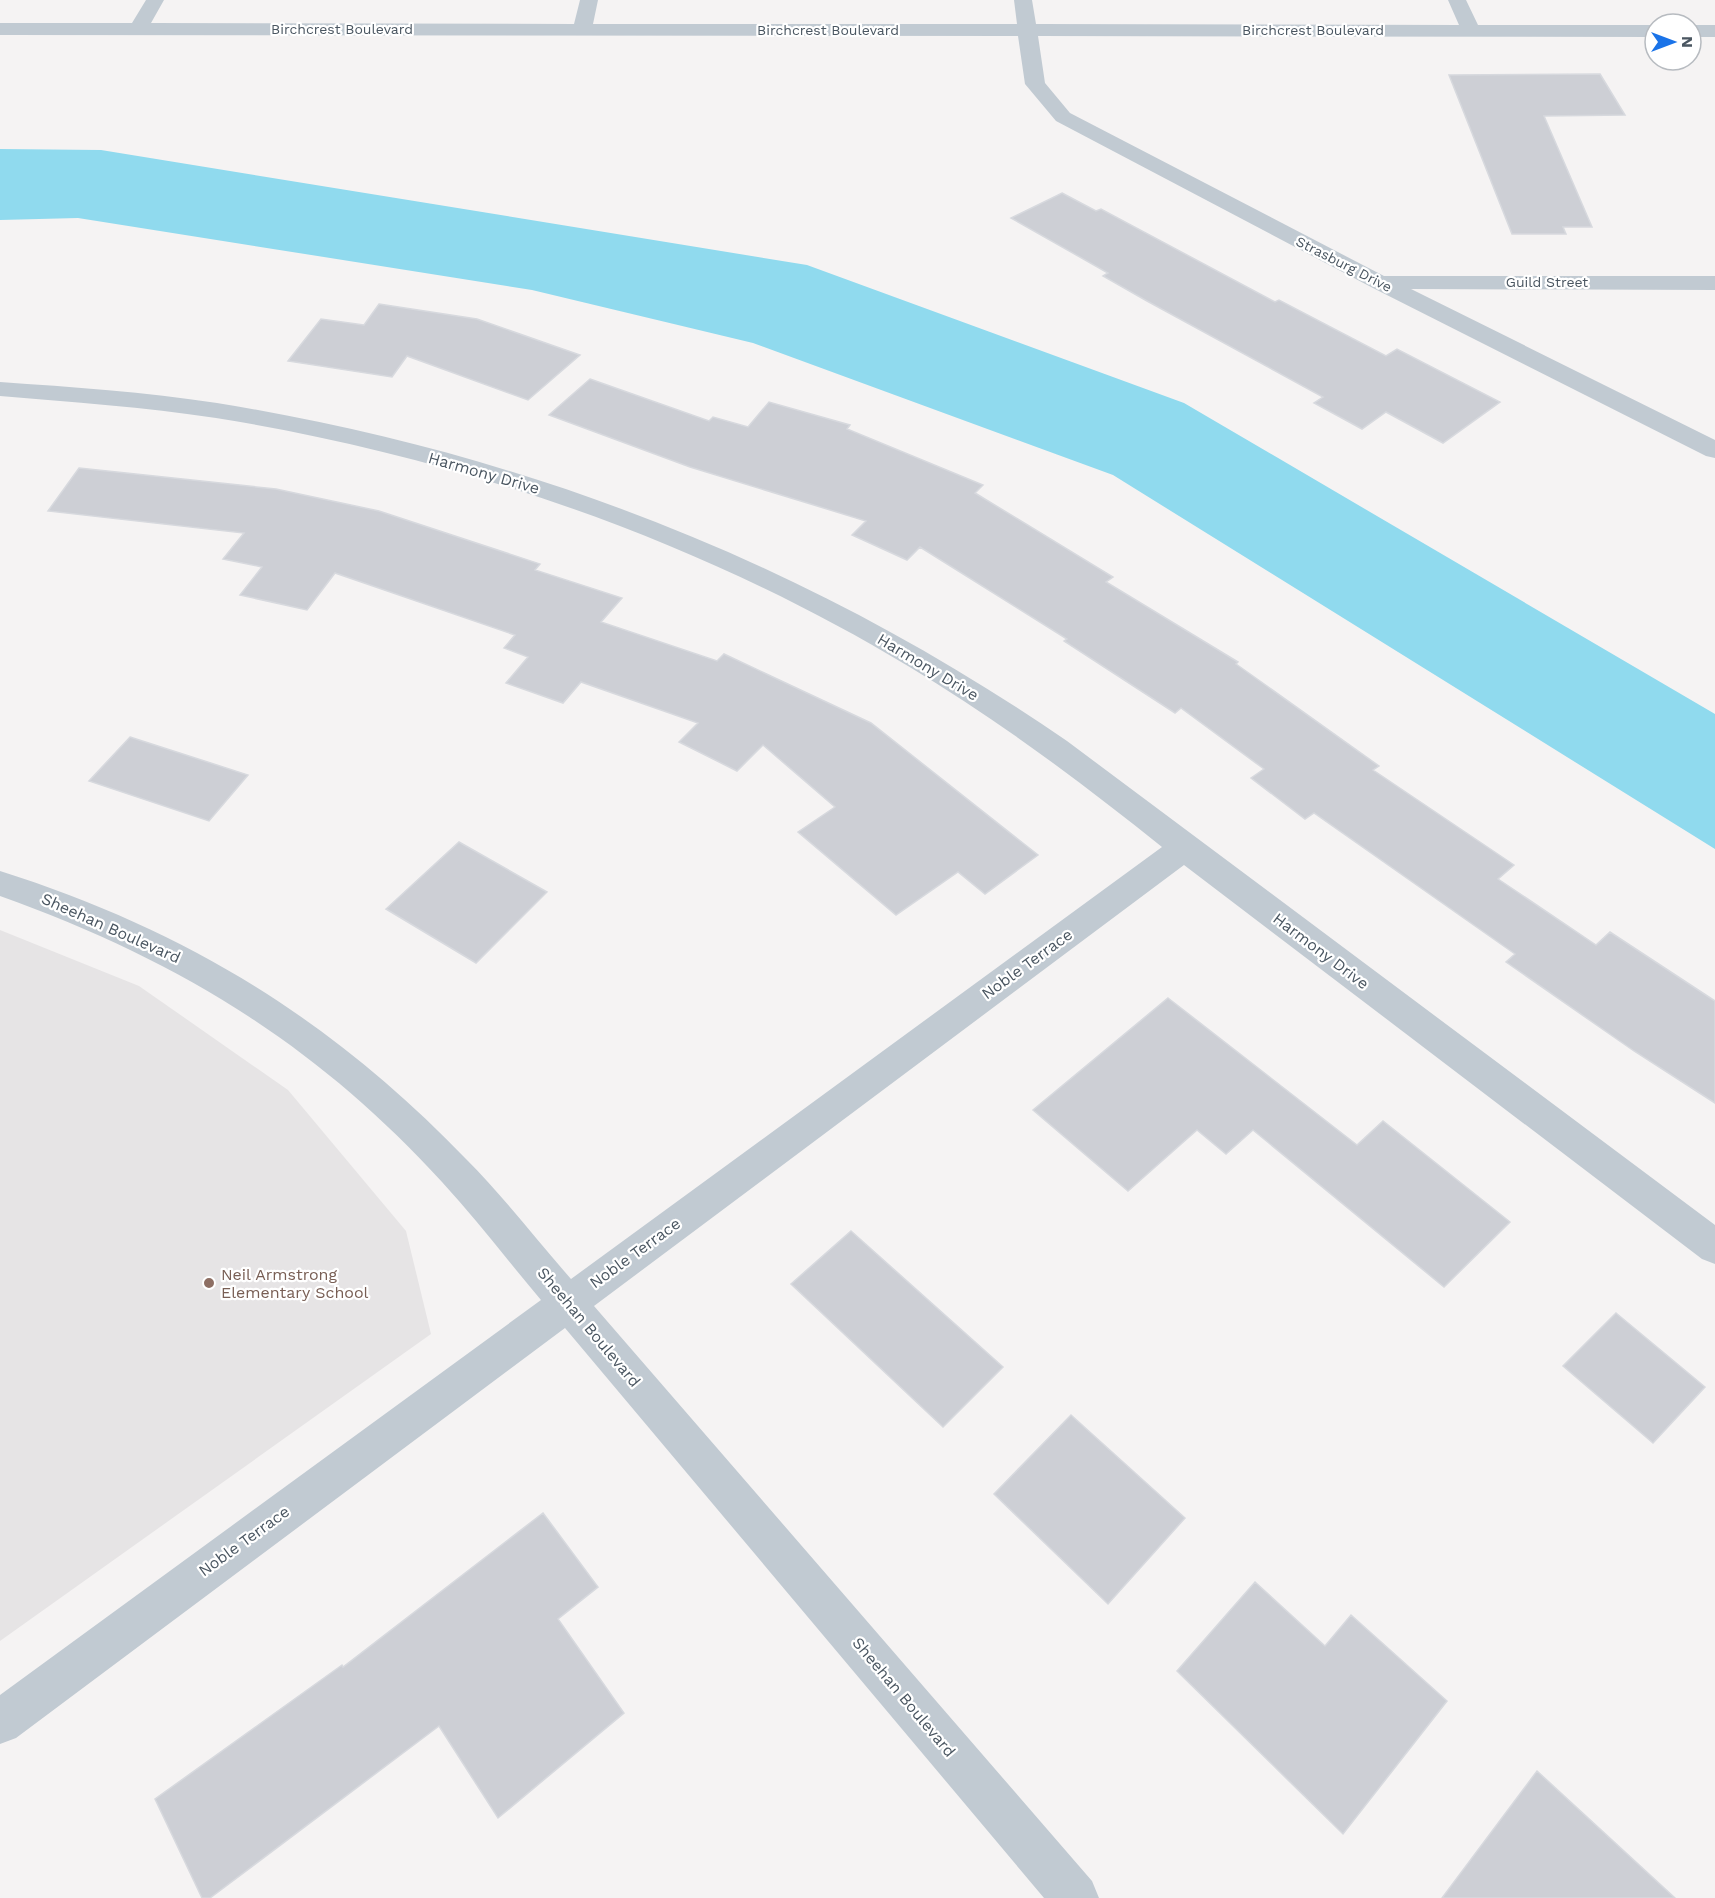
<svg xmlns="http://www.w3.org/2000/svg" width="1715" height="1898" viewBox="0 0 1715 1898" font-family="'Work Sans',sans-serif">
<style>
.education{fill:#e6e4e5}
.water{fill:#90daee}
.building{fill:#cdcfd5;stroke:#d7d9de;stroke-width:1.5}
.lines{fill:none;stroke-linecap:round;stroke-linejoin:round}
.minor{fill:#c1cad2;fill-rule:evenodd}
.education-dot{fill:#8d6e63;stroke:#fff;stroke-width:2}
.labels{text-anchor:middle;dominant-baseline:central;stroke-width:4.5;stroke-linejoin:round;paint-order:stroke}
.far-street-label{font-size:14px;fill:#4a5661;stroke:#fff}
.street-label{font-size:16px;fill:#4a5661;stroke:#fff}
.education-label{font-size:16px;fill:#785e54;stroke:#fff;text-anchor:start}
</style>
<rect width="100%" height="100%" fill="#f5f3f3"/>
<path class="education" d="M0,930L139,986L288,1090L406,1231L431,1334L0,1641Z"/>
<path class="water" d="M0,149L101,150L807,265L1184,403L1715,714V849L1113,475L753,343L532,290L78,218L0,220Z"/>
<path class="building" d="M1600,74L1625,115L1544,116L1592,227H1563L1566,234H1512L1449,75Z
M1062,193L1096,211L1101,209L1275,302L1279,300L1386,356L1397,349L1500,402L1443,443L1386,412L1362,429L1314,403L1323,397L1147,301L1103,276L1108,273L1011,218Z
M379,304L477,319L580,355L528,400L407,356L392,377L288,361L321,319L364,325Z
M590,379L709,421L713,417L748,427L769,402L850,425L847,429L983,485L975,493L1113,577L1106,582L1238,662L1236,664L1379,766L1373,770L1514,865L1498,879L1596,945L1610,932L1715,1001V1103L1634,1051L1506,962L1515,954L1314,813L1305,819L1251,778L1264,769L1181,708L1175,713L1064,641L1067,639L920,547L907,560L852,535L866,521L690,467L549,415Z
M79,468L276,489L379,511L540,564L535,570L622,598L601,622L717,661L724,654L871,723L1038,855L985,894L958,872L896,915L798,832L835,807L763,745L737,771L679,742L698,723L581,682L563,703L506,683L528,657L504,648L515,635L335,573L307,610L240,595L262,567L223,559L244,533L48,511Z
M130,737L248,775L209,821L89,781Z
M459,842L547,892L476,963L386,909Z
M1168,998L1357,1145L1383,1121L1510,1222L1444,1287L1253,1130L1226,1154L1197,1130L1128,1191L1033,1110Z
M851,1231L1003,1367L943,1427L791,1284Z
M1616,1313L1705,1387L1653,1443L1563,1366Z
M1071,1415L1185,1518L1108,1604L994,1494Z
M543,1513L598,1587L558,1619L624,1713L498,1818L439,1726L210,1898H202L155,1799L342,1665L343,1667Z
M1255,1582L1325,1646L1351,1615L1447,1701L1343,1834L1177,1671Z
M1537,1771L1675,1898H1442Z"/>
<g class="lines">
<path class="minor" d="M146,0H164L151,23L574,24L580,0H598L593,24H1017L1014,0H1032L1036,24L1459,25L1448,0H1466L1478,25H1655V37L1038,36L1045,83L1070,113L1384,276H1715V290L1411,289L1715,440V458L1706,456L1371,287L1056,121L1025,84L1018,36L0,35V23H132Z
M1691,25H1715V37H1691Z
M0,382C72,387 145,392 217,403C528,454 806,562 1067,741L1715,1225V1264L1702,1259L1184,865L594,1306L1092,1881L1099,1898H1044L565,1328L16,1738L0,1744V1695L541,1300C508,1261 477,1220 442,1182C315,1043 176,959 0,896V871C186,930 331,1019 466,1159C503,1196 536,1239 571,1279L1162,847C1081,782 998,720 908,666C697,539 458,457 216,418C144,407 72,402 0,396Z"/>
</g>
<circle class="education-dot" cx="209" cy="1283" r="6"/>
<g class="labels">
<g class="far-street-label">
<text x="342" y="29">Birchcrest Boulevard</text>
<text x="828" y="30">Birchcrest Boulevard</text>
<text x="1313" y="30">Birchcrest Boulevard</text>
<text transform="translate(1344 264) rotate(27)">Strasburg Drive</text>
<text x="1547" y="282">Guild Street</text>
</g>
<g class="street-label">
<text transform="translate(484 473) rotate(16)">Harmony Drive</text>
<text transform="translate(928 667) rotate(31)">Harmony Drive</text>
<text transform="translate(111 928) rotate(24)">Sheehan Boulevard</text>
<text transform="translate(1321 951) rotate(37)">Harmony Drive</text>
<text transform="translate(1027 964) rotate(-36)">Noble Terrace</text>
<text transform="translate(635 1253) rotate(-36)">Noble Terrace</text>
<text transform="translate(589 1327) rotate(50)">Sheehan Boulevard</text>
<text transform="translate(244 1541) rotate(-36)">Noble Terrace</text>
<text transform="translate(904 1697) rotate(50)">Sheehan Boulevard</text>
</g>
<g class="education-label">
<text x="221" y="1274">Neil Armstrong<tspan x="221" dy="18">Elementary School</tspan></text>
</g>
</g>
<g transform="translate(1673 42) rotate(90)"><circle r="28" fill="#ffffff" stroke="#b7bbc0" stroke-width="1.5"/>
<path d="M0-4.5L10 22L0 15L-10 22Z" fill="#1a73e8"/>
<text y="-9" font-size="16" font-weight="bold" text-anchor="middle" fill="#4a5661">N</text>
</g>
</svg>
